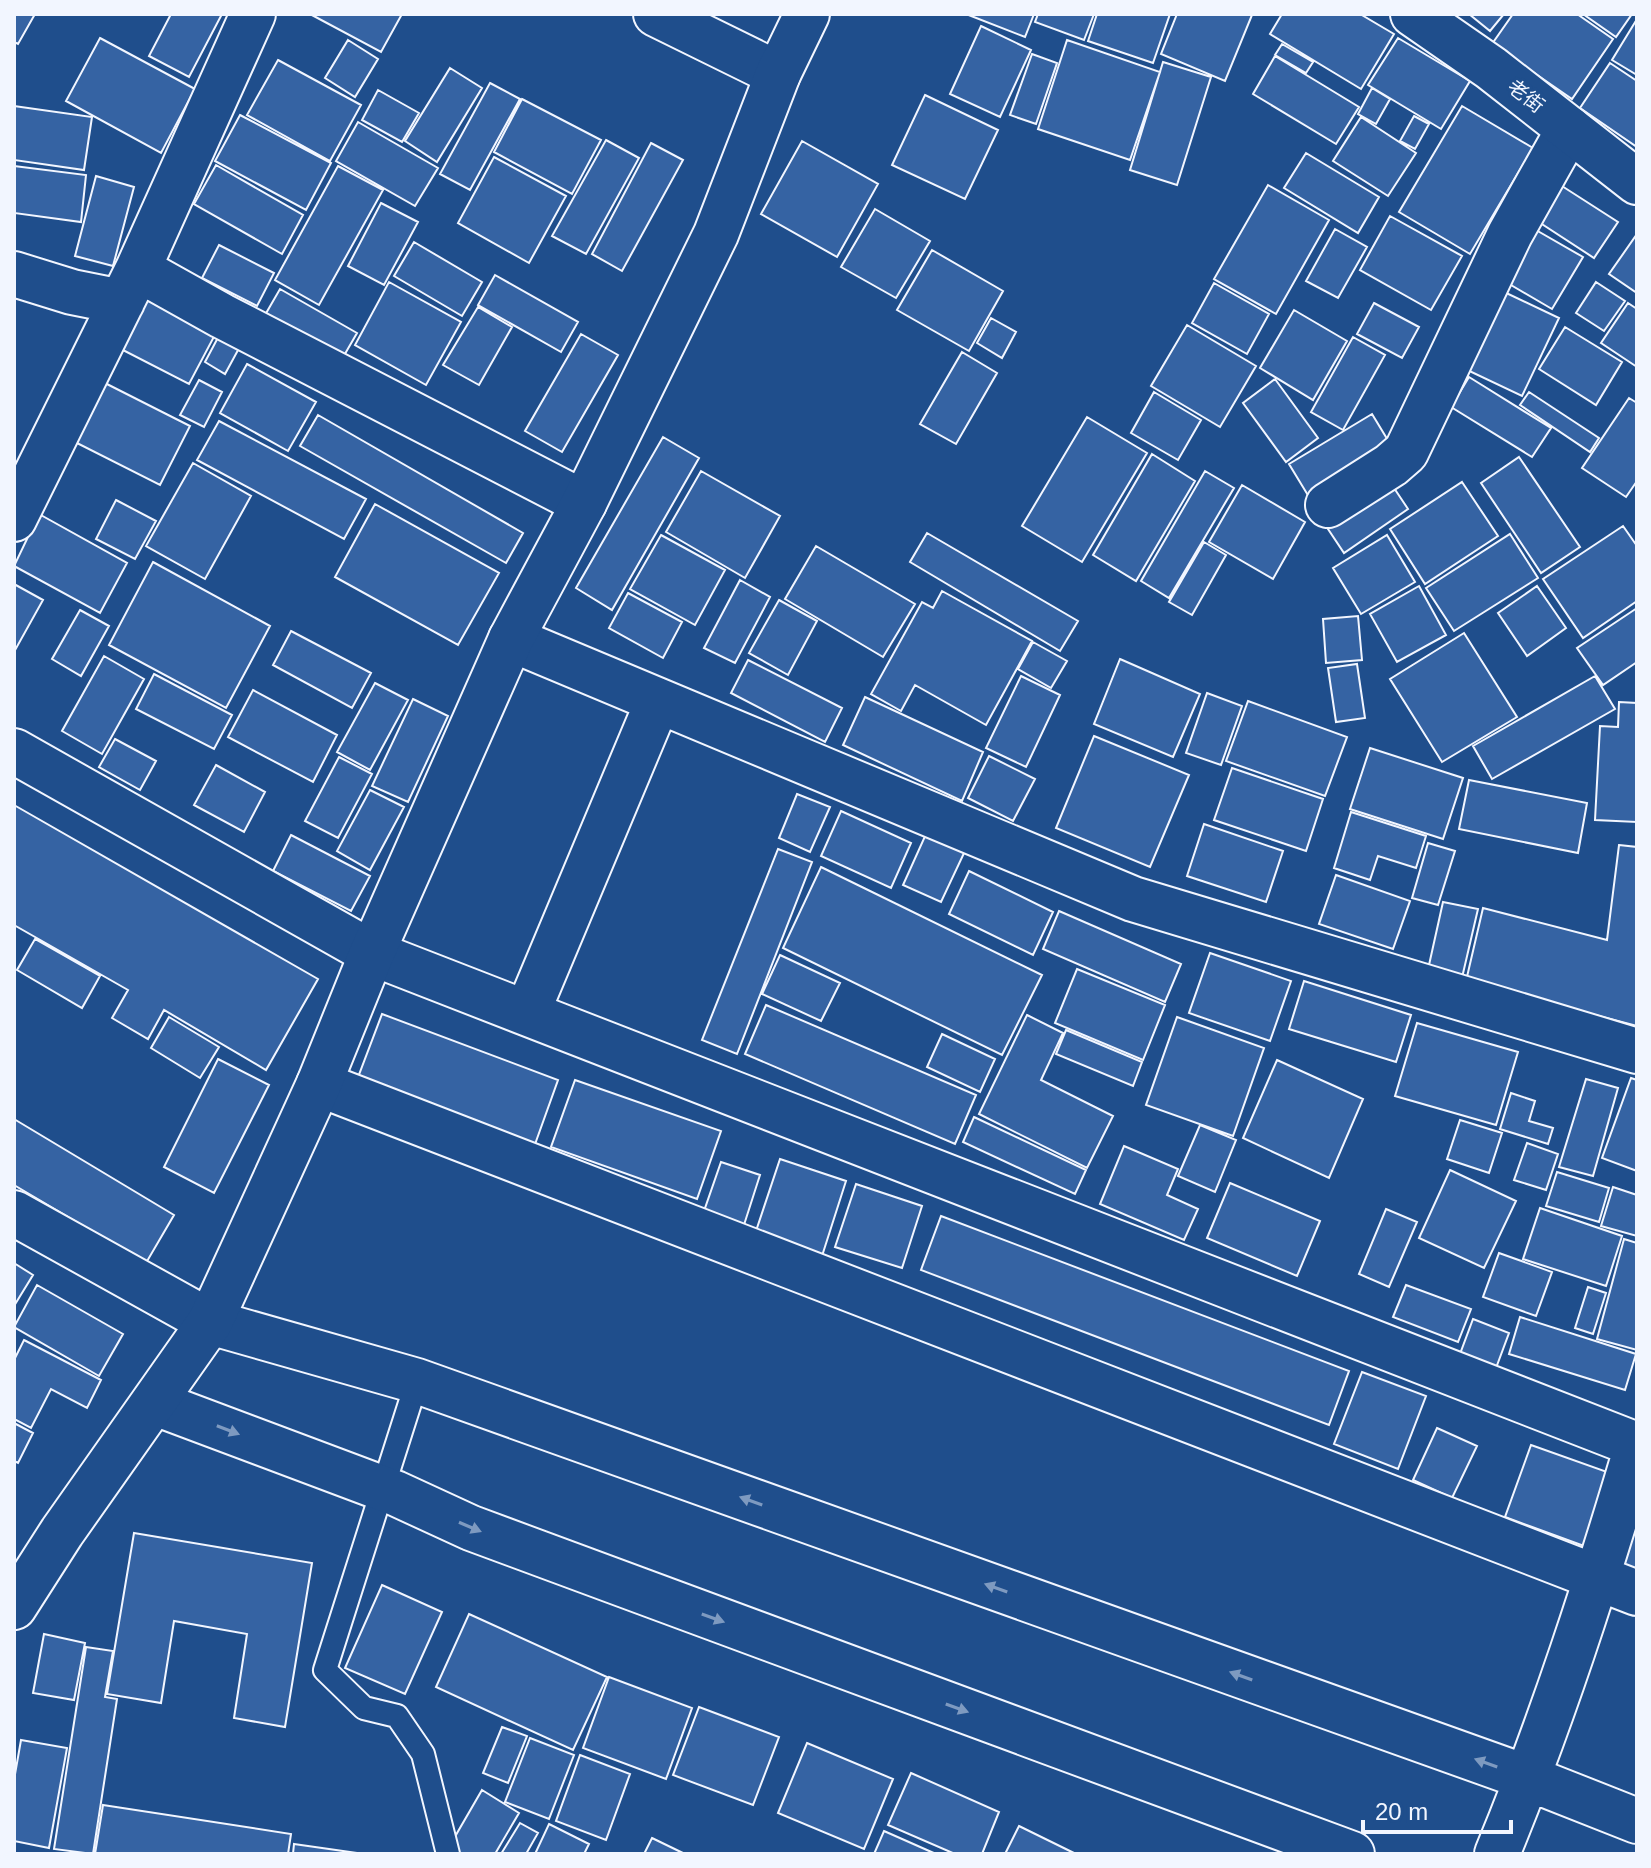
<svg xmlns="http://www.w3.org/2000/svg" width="1651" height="1868" viewBox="0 0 1651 1868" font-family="Helvetica,'Noto Sans SC',sans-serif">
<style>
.building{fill:#3563a3;stroke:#f2f6ff;stroke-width:2}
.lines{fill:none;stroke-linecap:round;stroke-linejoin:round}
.service-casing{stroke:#f2f6ff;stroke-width:26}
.minor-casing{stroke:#f2f6ff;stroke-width:48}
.tertiary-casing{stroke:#f2f6ff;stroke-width:48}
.secondary-casing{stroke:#f2f6ff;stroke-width:48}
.service{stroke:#1f4e8c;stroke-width:22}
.minor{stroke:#1f4e8c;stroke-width:44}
.tertiary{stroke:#1f4e8c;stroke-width:44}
.secondary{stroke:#1f4e8c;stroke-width:44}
.oneway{fill:#7e9ac0}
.labels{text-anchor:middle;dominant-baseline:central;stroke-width:6;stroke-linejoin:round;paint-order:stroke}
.street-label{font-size:20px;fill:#f2f6ff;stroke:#1f4e8c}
</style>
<rect width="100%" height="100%" fill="#1f4e8c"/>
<path class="building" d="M14,14H35L18,44L14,42Z
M171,14H222L189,77L149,56Z
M310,14H402L381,52Z
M966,14H1034L1025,37Z
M1038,14H1094L1084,40L1035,22Z
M1097,14H1170L1153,63L1088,41Z
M1177,14L1252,15L1225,81L1161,54Z
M1282,14H1360L1394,34L1361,89L1270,34Z
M1469,14H1504L1490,31Z
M1513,14H1577L1613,39L1572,99L1492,44Z
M1583,14H1632L1616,37Z
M1637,19V75L1612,60Z
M981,26L1031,50L1000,117L950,94Z
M100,38L195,89L161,153L66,101Z
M1398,38L1470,81L1441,129L1368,85Z
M348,40L378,59L355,97L325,78Z
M1067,40L1160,72L1130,160L1038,129Z
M1282,44L1313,62L1306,73L1275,55Z
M1032,54L1057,63L1036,124L1010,115Z
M1275,56L1359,107L1336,144L1253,94Z
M278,60L361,105L330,161L247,115Z
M1163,62L1211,77L1177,185L1130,170Z
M1610,63L1637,81V147L1580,108Z
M450,68L482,88L437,162L405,141Z
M490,83L520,99L470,190L440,174Z
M1372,88L1390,99L1376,124L1358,114Z
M378,90L419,113L402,142L362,120Z
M925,95L998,130L965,199L892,165Z
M522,99L601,140L572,194L494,152Z
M14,106L92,117L84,170L14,160Z
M1462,106L1533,148L1470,254L1399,212Z
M240,115L331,163L306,210L215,161Z
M1414,116L1429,124L1415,149L1400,141Z
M1361,117L1416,153L1388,196L1333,161Z
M358,122L438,168L415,206L336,161Z
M606,140L639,158L586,254L552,236Z
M802,141L878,184L837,257L761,214Z
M651,143L683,160L622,271L592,254Z
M1306,153L1379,197L1358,233L1284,188Z
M494,157L566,196L529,263L458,223Z
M216,165L303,215L282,254L194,204Z
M14,166L86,175L81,222L14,213Z
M338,166L383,190L319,305L275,280Z
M96,176L134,187L113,266L75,256Z
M1551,179L1618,222L1594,258L1528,215Z
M1268,185L1329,220L1276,314L1214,279Z
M381,203L418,222L384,285L348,266Z
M875,209L930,241L896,298L841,267Z
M1390,216L1462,256L1431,310L1360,270Z
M1529,226L1583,257L1552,309L1499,278Z
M1335,229L1367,247L1338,298L1306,281Z
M1637,234V293L1609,274Z
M414,242L482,282L462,316L394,276Z
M219,245L274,273L257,306L202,278Z
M932,250L1003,291L969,351L897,310Z
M495,275L578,322L561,352L478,305Z
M389,282L461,322L426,385L355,345Z
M1596,282L1625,301L1604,331L1576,313Z
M1214,283L1269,314L1247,354L1192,323Z
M280,289L357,333L338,366L261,322Z
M1500,290L1559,318L1522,396L1463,368Z
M145,293L217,331L189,384L117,347Z
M1374,303L1419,327L1402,358L1357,334Z
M1628,303L1637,309V367L1601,343Z
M478,307L512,327L479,385L443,365Z
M1294,310L1347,341L1313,400L1260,368Z
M991,318L1016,332L1002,358L977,343Z
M1187,325L1256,366L1220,427L1151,386Z
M1565,327L1622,362L1596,405L1539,369Z
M222,330L243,341L225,374L205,362Z
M581,334L618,355L562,452L525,431Z
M1353,337L1385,355L1343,430L1311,412Z
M962,352L997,373L956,444L920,424Z
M247,364L316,402L288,451L220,413Z
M1469,377L1551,428L1532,457L1451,407Z
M97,379L190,426L160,485L67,438Z
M1275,379L1318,438L1286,462L1243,403Z
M199,380L222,392L204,427L180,415Z
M1154,392L1201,420L1178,460L1131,433Z
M1529,392L1599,438L1590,452L1520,405Z
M1629,398L1637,403V481L1626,497L1582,468Z
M1372,414L1392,447L1309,497L1289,464Z
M318,415L523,533L506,563L300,446Z
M1087,417L1147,453L1082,562L1022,526Z
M219,421L366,499L344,539L197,460Z
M663,437L699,458L612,610L576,588Z
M1152,454L1195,481L1136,581L1093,555Z
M1519,457L1580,547L1541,573L1481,483Z
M193,463L251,496L205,579L146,546Z
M701,471L780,516L745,578L666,532Z
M1205,471L1234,488L1169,598L1141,581Z
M1390,482L1408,509L1344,553L1326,526Z
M1462,482L1498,536L1425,584L1390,529Z
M1242,485L1305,522L1273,579L1209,542Z
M116,500L156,521L135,559L96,539Z
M375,504L499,573L458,645L335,577Z
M39,514L127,563L100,613L14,566Z
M1623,526L1637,546V601L1583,638L1543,579Z
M927,533L1078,621L1060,651L910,562Z
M1510,534L1538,578L1454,631L1426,588Z
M661,535L725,570L695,625L630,589Z
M1387,535L1415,582L1361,614L1333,568Z
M1204,542L1226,555L1192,615L1169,602Z
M816,546L915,604L883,657L785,599Z
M153,562L270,626L226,708L109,645Z
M740,580L770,597L735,663L704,648Z
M14,584L43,600L14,652Z
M1419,586L1446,635L1397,662L1370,614Z
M1537,586L1566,628L1527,656L1498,613Z
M942,591L1032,641L986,725L915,685L901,711L871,694L922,602L933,608Z
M628,593L682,622L663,658L609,628Z
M779,600L817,621L788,675L749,653Z
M1637,608V662L1603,685L1577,648Z
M80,610L109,626L81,676L52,659Z
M1358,616L1362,660L1326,663L1323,619Z
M291,631L371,673L352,708L273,665Z
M1464,633L1517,717L1442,762L1390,679Z
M1033,642L1067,661L1051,688L1018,669Z
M104,656L144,679L102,754L62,731Z
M1120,659L1200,694L1173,757L1094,724Z
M748,660L842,708L825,742L731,693Z
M1357,664L1365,718L1336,722L1328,668Z
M154,674L232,715L214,749L136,709Z
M1021,676L1060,695L1026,767L986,748Z
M1595,676L1615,709L1492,779L1473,746Z
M375,683L408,700L370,770L337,752Z
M253,690L337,735L313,782L228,737Z
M1207,693L1242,706L1221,765L1186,753Z
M865,697L983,752L962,801L843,745Z
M413,699L448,716L408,802L372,786Z
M1248,701L1347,737L1325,796L1226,761Z
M1619,702L1637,703V822L1595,820L1600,726L1618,727Z
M1094,736L1189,775L1150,867L1056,828Z
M115,739L156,761L140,790L99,767Z
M1370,748L1463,778L1443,839L1350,809Z
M989,756L1035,779L1013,821L968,798Z
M339,757L372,774L338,838L305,821Z
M216,765L265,792L244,832L194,805Z
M1232,768L1323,799L1306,851L1214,820Z
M1469,780L1587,803L1578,853L1459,829Z
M370,790L404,807L370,870L337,851Z
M797,794L830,807L810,852L779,838Z
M14,805L318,979L266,1070L164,1010L148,1039L112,1018L128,990L14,925Z
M841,811L911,843L891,888L821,856Z
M1351,812L1426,836L1416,868L1378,856L1370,880L1334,868Z
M1204,824L1283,851L1266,902L1187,876Z
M926,834L965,851L941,902L903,885Z
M291,835L370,876L351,911L273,871Z
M1428,843L1455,851L1438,905L1412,898Z
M1619,845L1637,847V1026L1466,981L1483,908L1607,940Z
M778,849L812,862L737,1054L702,1040Z
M821,867L1042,975L1002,1055L783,948Z
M969,871L1053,912L1033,955L949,914Z
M1336,875L1410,901L1393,949L1319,924Z
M1443,902L1478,909L1461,982L1427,974Z
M1059,911L1181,964L1165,1002L1043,949Z
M35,939L100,976L82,1008L17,970Z
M1210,953L1291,981L1270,1041L1189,1013Z
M780,955L840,983L821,1021L762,994Z
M1077,969L1165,1005L1143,1060L1055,1023Z
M1304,981L1411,1015L1396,1062L1289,1029Z
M766,1005L976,1095L955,1144L745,1054Z
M382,1014L558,1080L534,1147L357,1080Z
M1027,1015L1063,1033L1041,1080L1113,1116L1087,1168L979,1114Z
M169,1017L219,1047L200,1078L151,1048Z
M1177,1017L1264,1048L1233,1136L1146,1105Z
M1417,1023L1518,1052L1496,1125L1395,1096Z
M1066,1030L1142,1062L1133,1086L1056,1054Z
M942,1034L995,1059L980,1092L927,1067Z
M218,1059L269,1085L214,1193L164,1167Z
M1277,1060L1363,1099L1329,1178L1243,1138Z
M1631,1078L1637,1080V1171L1602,1158Z
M1586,1079L1618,1088L1593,1176L1559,1167Z
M575,1080L721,1131L697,1199L551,1147Z
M1511,1093L1535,1101L1529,1121L1553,1128L1548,1144L1500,1129Z
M974,1117L1086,1170L1075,1194L963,1142Z
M14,1119L174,1215L146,1263L14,1185Z
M1460,1120L1502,1133L1489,1173L1447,1159Z
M1200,1125L1236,1140L1215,1192L1178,1176Z
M1527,1143L1558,1154L1546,1190L1514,1180Z
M1124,1146L1178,1169L1167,1195L1198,1209L1184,1240L1100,1204Z
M780,1159L846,1181L822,1256L755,1234Z
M721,1162L760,1175L743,1228L703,1214Z
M1450,1170L1516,1201L1484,1268L1419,1238Z
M1557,1172L1609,1188L1599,1222L1546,1206Z
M1230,1183L1320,1221L1297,1276L1207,1238Z
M856,1184L922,1206L902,1268L835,1247Z
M1613,1187L1637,1195V1236L1601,1226Z
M1540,1208L1622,1236L1606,1286L1523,1259Z
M1386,1209L1417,1222L1389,1287L1359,1274Z
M941,1216L1349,1371L1329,1425L921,1270Z
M1624,1239L1637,1243V1350L1597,1339Z
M1499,1253L1552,1272L1536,1316L1483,1297Z
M14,1263L33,1275L14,1306Z
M37,1285L123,1334L99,1376L14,1327Z
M1406,1285L1471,1309L1458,1342L1393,1317Z
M1588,1287L1606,1293L1593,1334L1575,1328Z
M1520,1317L1636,1354L1625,1390L1509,1354Z
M1473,1319L1509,1333L1496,1368L1460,1354Z
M24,1340L101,1380L87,1408L51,1389L31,1428L14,1419V1360Z
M1362,1372L1426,1396L1398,1469L1334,1444Z
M14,1423L33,1433L18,1463L14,1461Z
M1437,1428L1477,1446L1452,1498L1413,1480Z
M1531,1445L1610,1473L1584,1546L1505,1517Z
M1637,1499V1569L1616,1562Z
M134,1533L312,1563L285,1727L234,1718L247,1634L174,1621L161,1703L107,1694Z
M382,1585L442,1612L405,1694L345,1668Z
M469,1614L607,1677L573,1750L436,1687Z
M44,1634L85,1643L74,1700L33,1693Z
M86,1647L113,1651L105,1697L117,1699L93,1854L54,1849Z
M609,1677L692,1708L666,1779L583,1748Z
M699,1707L779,1737L753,1805L673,1775Z
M502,1727L527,1736L508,1783L483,1773Z
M530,1738L574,1755L549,1819L505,1802Z
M21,1740L67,1748L49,1848L14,1841V1780Z
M807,1743L893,1779L864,1849L778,1813Z
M580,1755L630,1774L606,1840L556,1821Z
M911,1773L999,1812L982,1854H955L888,1825Z
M482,1790L519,1813L495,1854H460L449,1847Z
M103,1805L291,1834L288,1854H95Z
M520,1823L538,1833L526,1854H501Z
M549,1824L589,1844L584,1854H535Z
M1019,1826L1076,1854H1005Z
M884,1831L936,1854H874Z
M652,1838L685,1854H644Z
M294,1844L364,1854H293Z"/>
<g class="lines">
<defs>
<path id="service" d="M417,1381L325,1670L364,1708L397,1716L423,1754L448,1854"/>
<path id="minor" d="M656,14L778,74
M138,269L222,316L584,503
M14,274L72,292L122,302
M1328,505L1391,465L1406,452L1510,234L1569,129
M14,519L138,269L253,14
M511,639L1133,899L1637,1051
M14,751L372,953L1637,1445
M527,1013L658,701
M319,1084L1637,1593
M14,1213L210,1322L417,1381L1528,1778L1637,1821
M155,1403L395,1493L471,1528L1352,1854
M1497,1854C1552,1721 1596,1584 1637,1446"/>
<path id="tertiary" d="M1413,14L1491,68L1637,182"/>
<path id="secondary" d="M14,1607L62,1532L210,1322L319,1084L372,953L511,639L584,503L716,234L778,74L807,14"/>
</defs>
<use href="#service" class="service-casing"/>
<use href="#minor" class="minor-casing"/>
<use href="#tertiary" class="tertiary-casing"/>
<use href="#secondary" class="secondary-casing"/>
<use href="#service" class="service"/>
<use href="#minor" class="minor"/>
<use href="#tertiary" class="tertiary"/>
<use href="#secondary" class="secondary"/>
</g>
<defs><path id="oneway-solid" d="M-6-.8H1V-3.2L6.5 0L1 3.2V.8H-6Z" transform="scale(2)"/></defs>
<g class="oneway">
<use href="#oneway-solid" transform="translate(228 1430) rotate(21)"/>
<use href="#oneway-solid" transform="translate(751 1501) rotate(-160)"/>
<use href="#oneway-solid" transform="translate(470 1527) rotate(23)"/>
<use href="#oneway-solid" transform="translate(996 1588) rotate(-160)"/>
<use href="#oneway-solid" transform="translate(713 1618) rotate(20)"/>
<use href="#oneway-solid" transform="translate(1241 1676) rotate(-160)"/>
<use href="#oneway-solid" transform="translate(957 1708) rotate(20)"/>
<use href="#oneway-solid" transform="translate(1486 1763) rotate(-160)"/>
</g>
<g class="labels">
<g class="street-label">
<text transform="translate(1526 96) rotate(38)">老街</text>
</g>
</g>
<rect width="1651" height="1868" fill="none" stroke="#f2f6ff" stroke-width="32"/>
<path d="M1363 1820v12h148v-12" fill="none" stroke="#f2f6ff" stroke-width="4"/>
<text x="1375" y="1820" font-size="24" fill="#f2f6ff" stroke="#1f4e8c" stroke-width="6" paint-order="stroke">20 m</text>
</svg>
